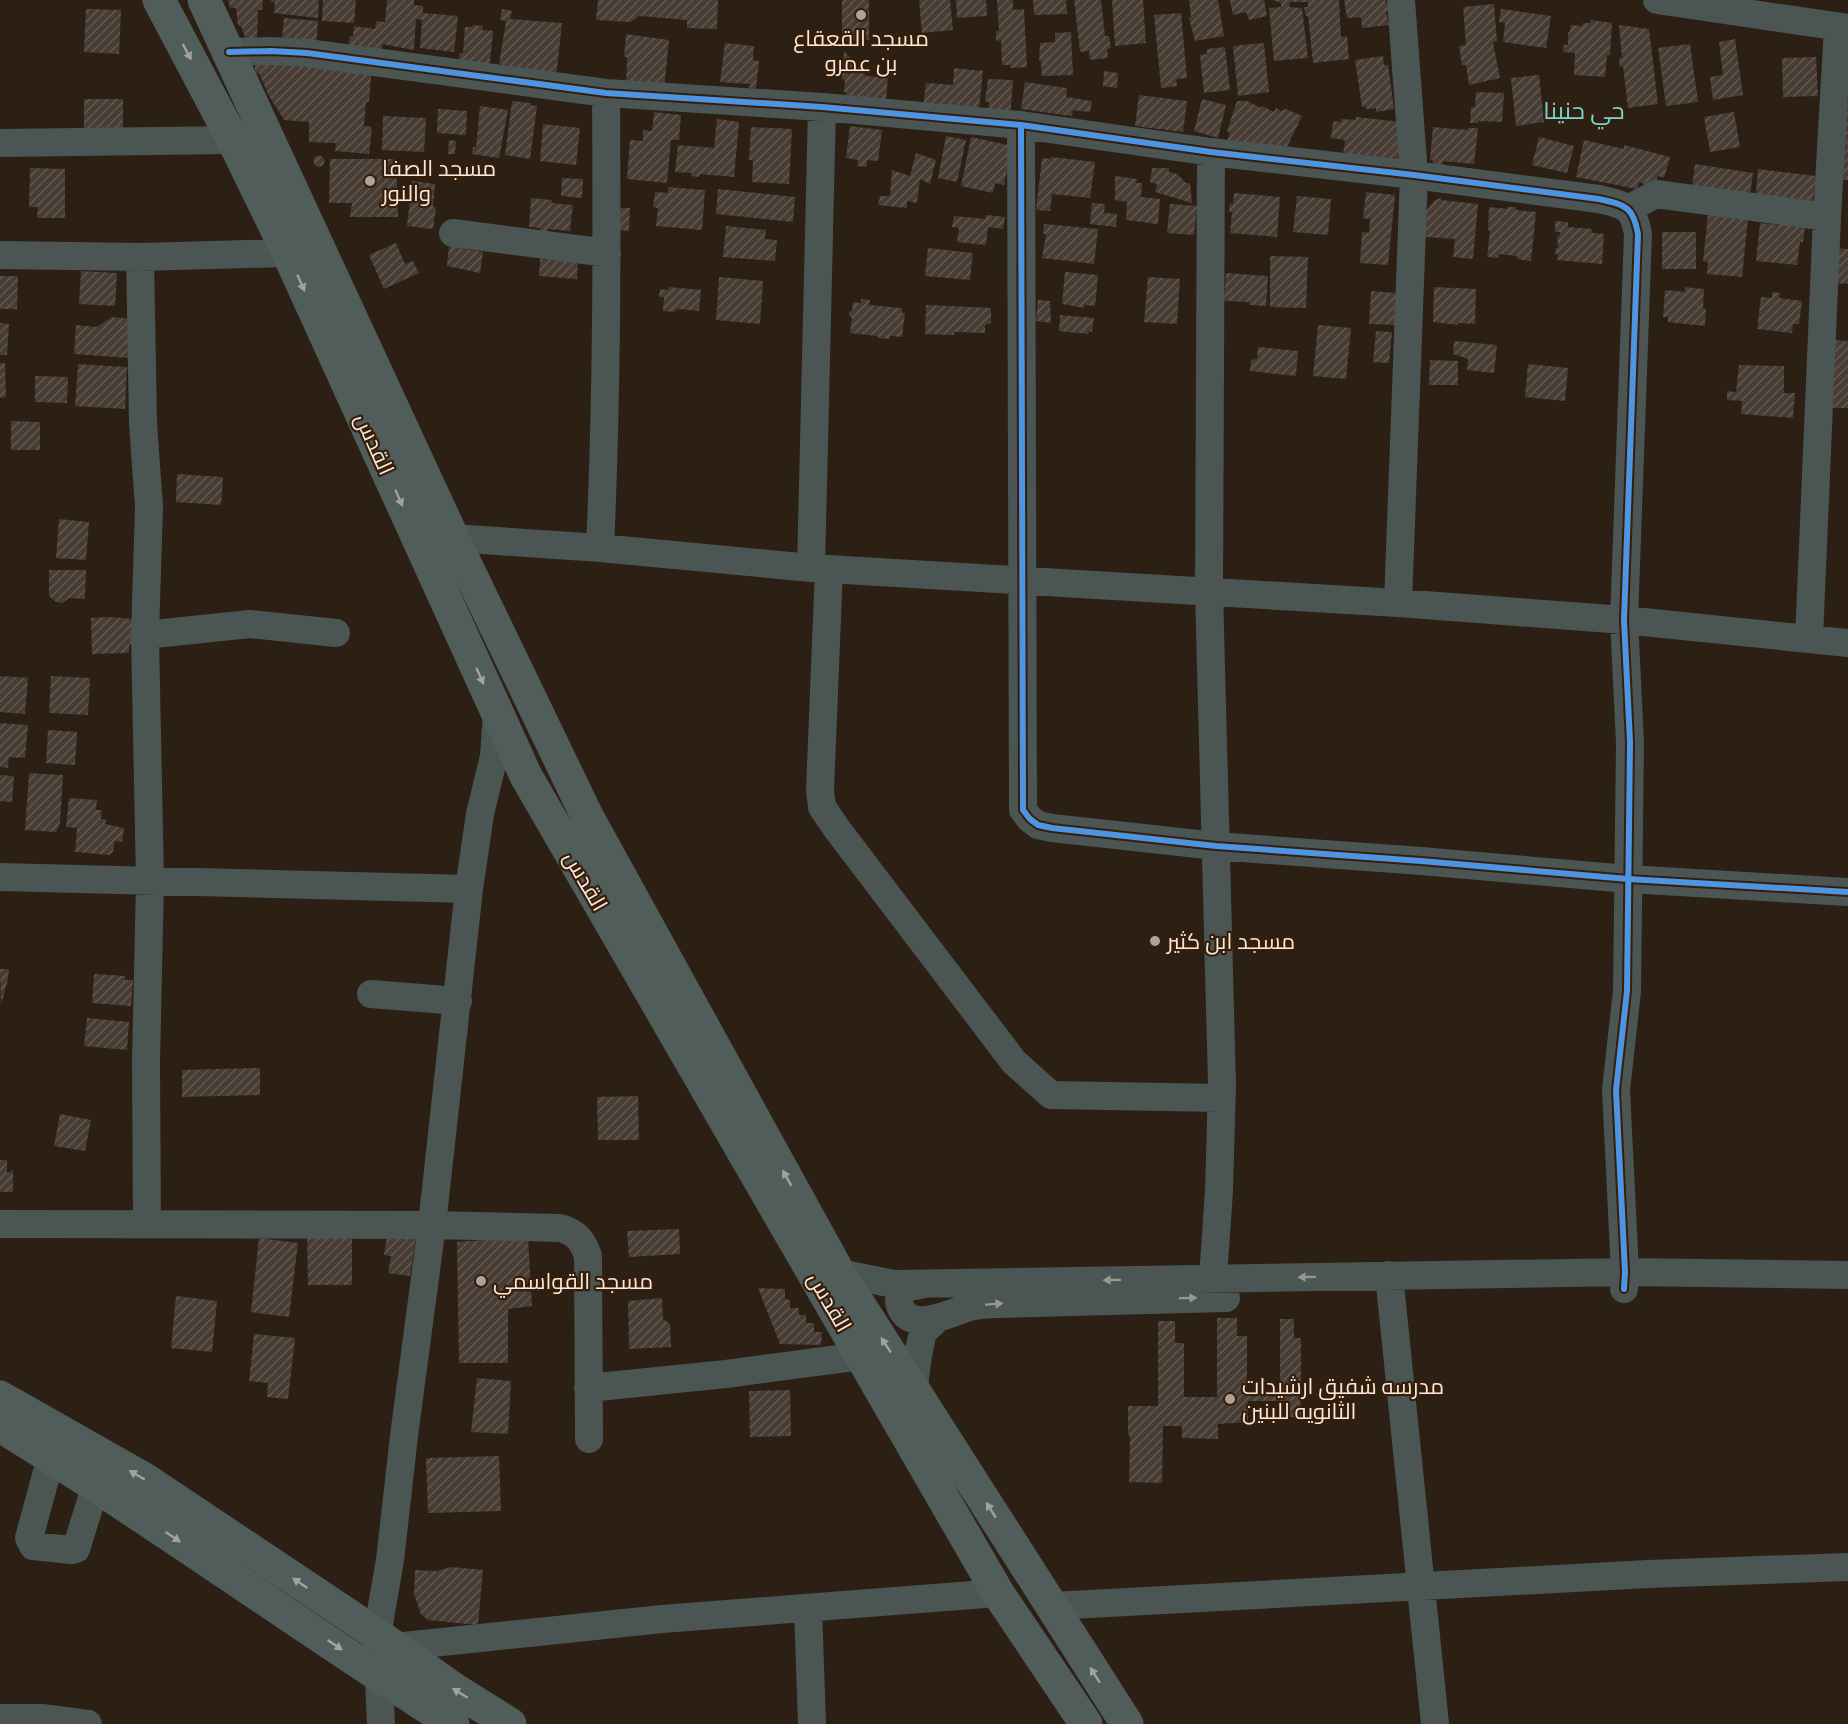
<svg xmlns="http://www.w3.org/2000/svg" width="1848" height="1724" viewBox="0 0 1848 1724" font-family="'Titillium Web',Cairo,sans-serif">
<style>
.building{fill:url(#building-hatch)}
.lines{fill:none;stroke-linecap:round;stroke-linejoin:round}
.minor{stroke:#4a5554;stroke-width:28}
.major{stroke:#505d5b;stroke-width:33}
.cycleway-casing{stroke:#361e0a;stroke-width:10}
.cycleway{stroke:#4d94e3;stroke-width:6}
.oneway{fill:#a4a29c}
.oneway2{fill:#999791}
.poi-dot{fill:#b1a296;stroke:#361e0a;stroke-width:2}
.labels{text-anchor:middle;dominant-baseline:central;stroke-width:4.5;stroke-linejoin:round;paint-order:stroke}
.poi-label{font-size:22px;fill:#f9e8dc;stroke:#361e0a;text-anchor:start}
.street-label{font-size:22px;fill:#f9e8dc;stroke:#361e0a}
.neighbourhood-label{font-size:24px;fill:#6cd8dc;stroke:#361e0a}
</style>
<defs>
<pattern id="building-hatch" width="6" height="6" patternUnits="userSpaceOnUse" patternTransform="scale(1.5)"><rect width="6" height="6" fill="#483d35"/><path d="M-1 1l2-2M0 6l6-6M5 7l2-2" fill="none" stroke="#635952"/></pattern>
</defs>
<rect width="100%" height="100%" fill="#2c1f14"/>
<path class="building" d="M228,0H263L262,10H258L257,40L246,39L241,26H238L236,8H230Z
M271,0H319L318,18L274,13L275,3L271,2Z
M323,0H356L354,23L322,21Z
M387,0H414V5L423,6V13L458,16L454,52L420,48L422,20L416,19L414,50L382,44V50H348L350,36L353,37L354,26L375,29L376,21L385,22Z
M598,0H718L717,29L687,28V20L639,16L631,22L596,20Z
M842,0H869V40L842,41Z
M919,0H950L953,30L922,33Z
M956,0H986L987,16L957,18Z
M997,0H1013V10L1024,9L1027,67L1010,68V65H1002L1001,40L996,41V31H999Z
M1033,0H1066L1067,14L1034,15Z
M1074,0H1101L1105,36H1109L1111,48L1107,49L1108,58L1090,60L1089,51L1080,52Z
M1112,0H1143L1146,43L1115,46Z
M1189,0H1218L1224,36L1195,41L1189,18L1191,17Z
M1230,0H1264L1267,16L1249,20L1246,12L1233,15Z
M1273,0H1339L1341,37L1347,36L1349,59L1313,63L1308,16H1306L1304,7H1308V2H1290L1289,7L1302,8L1308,58L1274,61L1269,8L1281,7V3Z
M1344,0H1385L1390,11L1386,12L1389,25L1362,28L1361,17L1347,18Z
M1494,4L1497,41L1493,42L1500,78L1469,85L1466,65H1462L1459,46L1466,45L1463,7Z
M86,9L121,10L119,54L84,52Z
M502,9L512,11L510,19L562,23L556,78L499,64L506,21L500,20Z
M1501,9L1551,16L1546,48L1503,42L1505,23L1499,22Z
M1181,13L1187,78L1176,79L1177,86L1161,88L1154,15Z
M284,18L318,21L316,50L281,47Z
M1591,20L1612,23L1610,55H1607L1605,77L1574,75L1575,53L1563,52L1564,45H1568V33L1570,31L1571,25L1582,26L1583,23H1590Z
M473,25L483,26L482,30L493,31L489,72L458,66L460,53H463L465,27H473Z
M1619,25L1649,29L1658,104L1628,108L1623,66L1620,67L1619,58H1622Z
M1071,32L1073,75L1042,76L1041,61H1039L1040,43L1055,42V33Z
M626,34L669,40L664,89L626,84L627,57H624Z
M1735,39L1743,95L1713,100L1710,77L1723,75L1719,42Z
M725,43L754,46L753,60L759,61L756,89L749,88L750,84L720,82Z
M1264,43L1269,92L1238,96L1233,46Z
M1690,44L1698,102L1666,106L1658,48Z
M1225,47L1230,90L1204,93L1200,55L1207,54V49Z
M844,51L866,76L888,78L885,109L845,105L846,92H844L845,80L842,79Z
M1383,56L1384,65H1388L1394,109L1376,112V108L1366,109L1365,106L1362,107L1355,60Z
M1816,57L1818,96L1783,97L1782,58Z
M255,60L372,65L369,102H366L364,126L372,127L369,154L335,151L336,143L309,142V122L284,120L269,96L259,73L255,74Z
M954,68L983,71L979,109L922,114L926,83L953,85Z
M1104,71L1118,73L1117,88L1103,86Z
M1539,75L1544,122L1516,126L1511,78Z
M988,79L1013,80L1010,120L987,119L989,102L985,101Z
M1025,82L1067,88L1066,97L1092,101L1090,112L1073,110L1072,116L1021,109Z
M1476,92L1504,93L1502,122L1478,121V123H1470L1471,107H1475Z
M1139,95L1187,101L1183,132L1135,126Z
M84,99H123V135H84Z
M1202,99L1226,105L1218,138L1194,131Z
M1848,100V180L1833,179Z
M512,101L531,103V105L537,106L530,159L505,155Z
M1237,101H1247L1261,108L1262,106L1274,112L1276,108L1281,111L1286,109L1302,116L1286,149L1226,144L1230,133L1227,131Z
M480,106L508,110L499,158L472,154L473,147H476Z
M438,109L467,111L466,135L437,133Z
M654,112L681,115L679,140H671L667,183L627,179L630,140L643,141V130L652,131Z
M1734,112L1740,147L1710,152L1704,117Z
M383,116L426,118L424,152L382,150Z
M1356,117L1402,122L1398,160L1343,155L1345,140L1331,138L1333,121L1341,122L1342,119L1356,120Z
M717,119L739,122L734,177L700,174L699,177L691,176L692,173L675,172L678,145L714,148Z
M543,124L580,128L576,165L540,161Z
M850,126L882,130L878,161L867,160V167L857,166L858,160L846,158Z
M751,127L792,129L789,184L752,182L753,160H749Z
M1433,127L1468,130V128H1478L1474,164L1443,161L1442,175L1432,174L1433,160H1430Z
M946,136L966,140L957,182L938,178Z
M971,137L1012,146L1004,185L995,183L993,193L961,186Z
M1539,137L1574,146L1567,173L1532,165Z
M449,140L456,141L455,154H448Z
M1584,140L1624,149V145L1670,157L1664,178L1658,176L1654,187L1639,182L1637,189L1576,177Z
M916,153L936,160L930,184L920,179L917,203L907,201V208L878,205L880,196H890L892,170L910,176Z
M313.5 161a5.5 5.5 0 1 1 11 0a5.5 5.5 0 1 1-11 0Z
M1051,157L1095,162L1090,198L1052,194L1050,211L1036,210L1042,158L1051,159Z
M330,159H396L398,217H350L352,203H329Z
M1695,164L1753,173L1749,202L1691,194Z
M30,168L65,169V218H37L38,207H29Z
M1152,168H1169V172L1177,174L1186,183H1190L1192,203L1155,192L1157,184L1150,182Z
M1758,169L1816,176L1812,208L1755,202Z
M1115,176L1137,179L1136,183H1142L1141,197L1160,199L1158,224L1126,220L1127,202L1115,200Z
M562,178L583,179L582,198L561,196Z
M412,181L435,184L433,207H436L433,229L407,226Z
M668,187L705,190L702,230L656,226L658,208L653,207L655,192L668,193Z
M718,189L795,197L793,222L716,214Z
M1366,192L1395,195L1388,265L1360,263L1362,232L1369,233L1370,219L1363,218Z
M1234,193L1280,197L1277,237L1230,233L1232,212H1229L1230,204H1233Z
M1297,196L1331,199L1328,235L1293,232Z
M531,198L552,200L551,203L573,205L570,231L548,229V232H541L540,228L529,227Z
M1441,198V200L1478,204L1473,259L1453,257L1455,239L1424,237L1426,211L1435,200Z
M1092,203L1105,204L1104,213L1117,214L1116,227L1090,224Z
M1170,204L1197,206L1194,235L1167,233Z
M1489,207L1507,209V207H1516V210L1536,212L1531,261L1517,259V256L1499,254L1498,258L1487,257L1490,231L1488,230Z
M617,208H630L629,231L617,230Z
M1708,214L1748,218L1742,277L1707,274L1708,262L1703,261Z
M986,215L1005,217L1003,229L988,227L986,245L957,242L959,228L952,227L954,216L985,219Z
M1781,220L1805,227L1803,242H1800L1797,265L1756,261L1760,223L1780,225Z
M1555,221L1568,222V227L1592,229V233L1604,234L1602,264L1557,260L1558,254H1555L1556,248H1558L1557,235L1560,236V232H1555Z
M1044,224L1098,229L1094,264L1042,258L1046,234H1043Z
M726,226L766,230L765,239L777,240L775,261L723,257Z
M1662,232H1696V269H1662Z
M396,243L405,264L413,261L419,273L384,289L369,255Z
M449,246L483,252L480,273L447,266Z
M928,248L973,253L970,280L925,276Z
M1836,248L1848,249V284L1834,283Z
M1270,256L1308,257L1306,308L1270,307Z
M540,259L578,261L577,279L539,276Z
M81,271L117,273L115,306L79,304Z
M1065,272L1098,275L1095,306L1084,305V308L1062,304Z
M1226,273L1268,276L1266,306L1249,305V302L1224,301Z
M0,276H18L17,309H0Z
M719,277L763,281L760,324L716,320Z
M1148,277L1180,279L1177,324L1144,322Z
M669,287L701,290L699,311L678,309L673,312L663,311L664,297H659L660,289L668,290Z
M1434,287L1476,289L1475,324L1458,323V325L1433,322Z
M1685,287L1704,289L1703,308L1706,309L1705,326L1668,322V317H1663L1665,290L1685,292Z
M1371,291L1397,293L1395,325L1369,324Z
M1772,292L1780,293L1779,298L1802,301L1799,324H1793L1792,333L1757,329L1761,297L1772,298Z
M861,299L870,300L869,305L902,308V313H905L902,337L890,336V339L878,338V336L850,333L852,318L849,315V312L852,311L853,302L861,303Z
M1038,300L1050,301L1051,323L1036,321Z
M926,305L991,308V323L985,325V333L954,332V335L925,334Z
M1060,315L1094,318L1092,332L1089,331L1088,334L1059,331Z
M112,317L132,319L129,358L74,354L76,325L97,327Z
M0,323L9,324L7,355H0Z
M1318,325L1351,328L1346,379L1313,376Z
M1376,331L1392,332L1389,363L1373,362Z
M1831,340L1848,341V408H1827Z
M1454,341L1497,345L1494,373L1467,370L1468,359L1453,354Z
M1258,347L1298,351L1296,376L1250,371L1251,360L1257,359Z
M1430,360L1458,361V385H1429Z
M0,363H5L6,397L0,398Z
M78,364L127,367L125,409L75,406Z
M1528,364L1568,368L1565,401L1525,397Z
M1739,365L1784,366V393H1795L1793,418L1741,414L1742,401L1727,400V391L1736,392Z
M35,376L68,377L67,403L35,402Z
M11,421L40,422V450H11Z
M177,474L223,477L221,505L176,502Z
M59,519L89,522L86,560L56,558Z
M49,570H86L85,599L69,598L62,603L56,602L49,596Z
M109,617L133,619L136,642L129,645V653L92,654L91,618Z
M0,676L28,678L25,714L0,712Z
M51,676L90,678L88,715L49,713Z
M0,723L28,725L25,758L9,757L8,768L0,767Z
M48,730L77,732L75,765L46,763Z
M29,773L63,775L60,824L56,832L25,830Z
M0,775L14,776L12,802L0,801Z
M69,798L97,800L96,810H102L101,819H106L105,824L124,828L122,842L115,841L113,852L109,855L75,852L77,828L66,827Z
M0,969H9L8,979L1,1005Z
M94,974L125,976V980H133L131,1006L92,1003Z
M87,1018L129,1022L127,1050L84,1046Z
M260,1068V1095L182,1097V1070Z
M638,1096L639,1140H598L597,1097Z
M60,1114L91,1120L85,1151L54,1146Z
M0,1160H7V1173L13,1170V1192H0Z
M679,1229L680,1254L629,1257L627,1231Z
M307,1230H352V1285H308Z
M388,1232L416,1237L410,1276L388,1273L391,1256L384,1255Z
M528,1237L532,1306L508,1309V1363H459L457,1242Z
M259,1238L298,1243L289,1317L251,1312Z
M758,1288L785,1289V1299L790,1300V1308H799V1315H806V1323H814V1332H822L821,1345L780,1344Z
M176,1296L217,1301L212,1352L171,1348Z
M662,1298L663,1319L670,1324L671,1347L629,1349L628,1301Z
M1217,1318H1237V1336H1247V1395H1280V1319H1294V1338H1301V1417H1285V1401H1248V1422L1218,1424V1439L1182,1438V1426H1163L1162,1483L1129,1482L1130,1438L1128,1433V1406H1158V1321H1175V1343H1184V1397H1217Z
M254,1334L295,1338L288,1399L267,1397L268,1383L249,1381Z
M477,1378L511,1381L508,1434L471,1432Z
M790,1390L791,1436L750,1437L749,1391Z
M499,1456L501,1511L428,1513L426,1458Z
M452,1567L483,1570L478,1625L428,1620L421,1614L414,1594L415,1570L437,1571Z"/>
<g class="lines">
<path class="minor" d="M1657,0L1848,28
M229,52L271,51L307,53L606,93L822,107L1021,125L1211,152L1414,175L1599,199C1625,205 1633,206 1638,234L1624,620L1630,742L1627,991L1616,1090L1625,1272L1624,1289
M1021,125L1023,810L1030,819L1038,825L1052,828L1216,846L1421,861L1628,879L1848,892
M0,143L233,140
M1211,152L1209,591L1222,1085L1219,1191L1213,1278
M1628,209L1656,194L1827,217
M453,233L607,253
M0,255L140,257L288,253
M140,257L143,423L149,507L145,635L150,882L146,1062L147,1223
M453,538L600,548L811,568L1398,603L1624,620L1848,643
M600,548C607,397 607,245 606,93
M811,568L822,107
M829,569L820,790L822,807L837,829L1014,1062L1051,1095L1221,1098
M1398,603L1414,175L1401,0
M145,635L250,624L336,633
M1809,639L1827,217L1838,27
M0,877L469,889
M371,994L458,1001
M0,1224L432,1225L560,1228C576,1232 583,1241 588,1256L589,1439
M839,1273L894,1284L1625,1272L1848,1275
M1389,1275L1435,1724
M925,1284L904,1288C899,1296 897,1302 902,1310C916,1334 956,1309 975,1306C983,1304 991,1304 999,1304L1226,1298
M914,1387L918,1355L923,1332L937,1319
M588,1388L726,1374L861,1356
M51,1457L29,1538L33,1546L71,1550L76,1549L96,1485
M1052,1606L1648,1574L1848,1567
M808,1608L812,1724
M394,1647L662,1619L998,1593
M0,1718H42L88,1724
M381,1724L377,1635L390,1560L404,1436L432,1225L469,889L480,814L494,756L497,713"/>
<path class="major" d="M159,0L233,140L288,253L526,776L998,1593L1086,1724
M204,0L453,538L587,816L839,1273L1127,1724
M0,1397L143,1478L375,1633L454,1689L510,1724
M0,1426C154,1520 301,1627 453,1724"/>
<defs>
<path id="cycleway" d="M229,52L271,51L307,53L606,93L822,107L1021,125L1211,152L1414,175L1599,199C1625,205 1633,206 1638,234L1624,620L1630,742L1627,991L1616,1090L1625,1272L1624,1289
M1021,125L1023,810L1030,819L1038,825L1052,828L1216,846L1421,861L1628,879L1848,892"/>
</defs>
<use href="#cycleway" class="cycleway-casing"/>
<use href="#cycleway" class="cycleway"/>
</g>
<defs><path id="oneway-solid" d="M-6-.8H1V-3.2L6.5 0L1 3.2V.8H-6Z" transform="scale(1.5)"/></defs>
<g class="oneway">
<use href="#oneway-solid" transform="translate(187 52) rotate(62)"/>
<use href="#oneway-solid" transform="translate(301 283) rotate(66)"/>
<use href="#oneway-solid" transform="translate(399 498) rotate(66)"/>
<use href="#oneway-solid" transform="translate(480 676) rotate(66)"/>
<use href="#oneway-solid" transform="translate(787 1178) rotate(-119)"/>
<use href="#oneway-solid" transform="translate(886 1345) rotate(-123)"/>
<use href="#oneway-solid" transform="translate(137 1475) rotate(-150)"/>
<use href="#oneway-solid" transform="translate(991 1510) rotate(-122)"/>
<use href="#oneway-solid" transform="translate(173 1537) rotate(34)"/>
<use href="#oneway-solid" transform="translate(300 1583) rotate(-146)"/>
<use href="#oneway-solid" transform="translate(335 1645) rotate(34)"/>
<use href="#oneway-solid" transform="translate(1095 1675) rotate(-123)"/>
<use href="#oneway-solid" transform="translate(460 1693) rotate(-148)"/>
</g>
<g class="oneway2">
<use href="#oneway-solid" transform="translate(1307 1277) rotate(179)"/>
<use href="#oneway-solid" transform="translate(1112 1280) rotate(179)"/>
<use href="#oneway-solid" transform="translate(1188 1298) rotate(-1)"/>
<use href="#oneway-solid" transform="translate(994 1304) rotate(-4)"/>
</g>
<g class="poi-dot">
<circle cx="861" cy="15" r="6"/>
<circle cx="370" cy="181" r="6"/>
<circle cx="1155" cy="941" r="6"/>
<circle cx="481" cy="1281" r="6"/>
<circle cx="1230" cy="1399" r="6"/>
</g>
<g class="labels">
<g class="poi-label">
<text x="861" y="38" text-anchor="middle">مسجد القعقاع<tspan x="861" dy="25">بن عمرو</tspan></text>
<text x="382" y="168">مسجد الصفا<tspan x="382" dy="25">والنور</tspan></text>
<text x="1167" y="941">مسجد ابن كثير</text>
<text x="493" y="1281">مسجد القواسمي</text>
<text x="1242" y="1386">مدرسه شفيق ارشيدات<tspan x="1242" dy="25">الثانويه للبنين</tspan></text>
</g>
<g class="street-label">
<text transform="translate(375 444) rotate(66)">القدس</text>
<text transform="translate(586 881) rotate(60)">القدس</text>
<text transform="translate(830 1302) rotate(60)">القدس</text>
</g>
<g class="neighbourhood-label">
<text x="1584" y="110">حي حنينا</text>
</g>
</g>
</svg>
